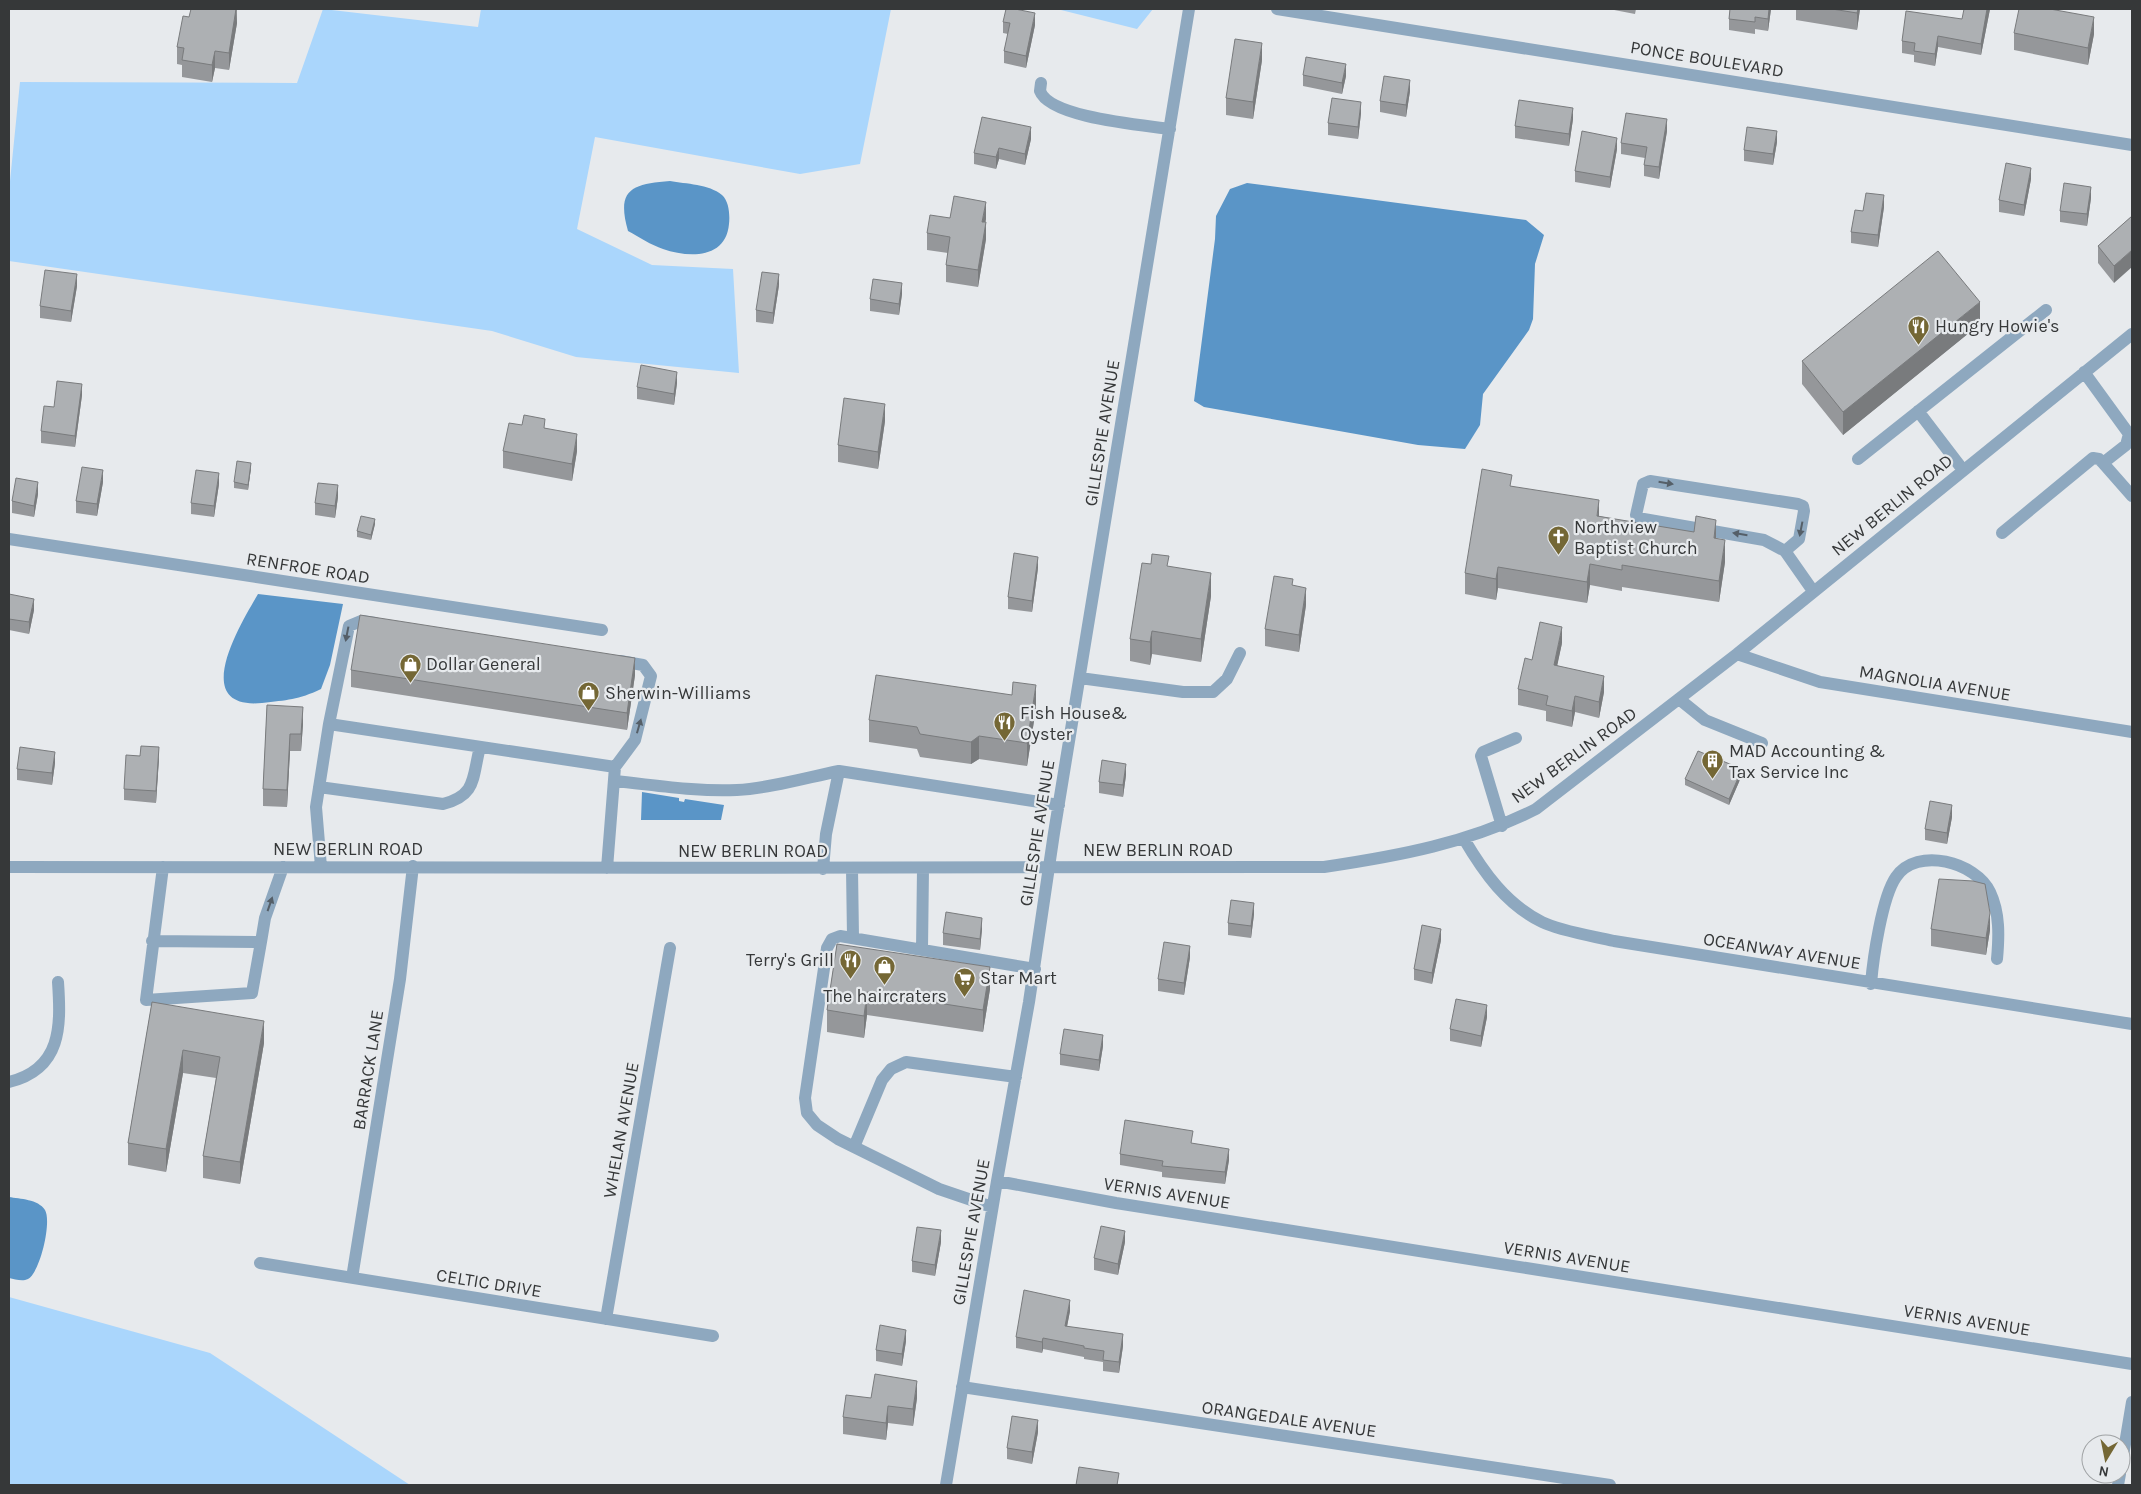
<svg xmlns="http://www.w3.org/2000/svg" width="2141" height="1494" viewBox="0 0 2141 1494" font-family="Karla,sans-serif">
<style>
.green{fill:#aad6fc}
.water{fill:#5a95c7}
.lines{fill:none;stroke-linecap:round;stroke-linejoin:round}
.minor{stroke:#8ea8bf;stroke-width:12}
.wall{fill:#95979a}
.shaded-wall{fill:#797b7d}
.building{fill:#adb0b3;stroke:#797b7d}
.oneway{fill:#555f68}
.labels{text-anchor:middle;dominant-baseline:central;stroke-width:4.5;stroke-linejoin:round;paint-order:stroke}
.street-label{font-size:18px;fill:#363839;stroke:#e7eaed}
.poi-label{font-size:18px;fill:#363839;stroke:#e7eaed;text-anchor:start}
</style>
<rect width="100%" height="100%" fill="#e7eaed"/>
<path class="green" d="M323,9L478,27L481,9H899H891L860,164L800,174L595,137L577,229L652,265L733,269L739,373L576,357L492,331L9,261V191L20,82L297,83Z
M1057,9H1153L1137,29Z
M9,1297L210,1353L410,1485H9Z"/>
<path class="water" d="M670,181C686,184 709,184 722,195C729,201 730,215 729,224C726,259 689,258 663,249C651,245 639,237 628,231C616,189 632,184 670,181Z
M1247,183L1526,220L1544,235L1535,264L1533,319L1529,330L1483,394L1480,425L1465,449L1418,445L1204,407L1194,401L1215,239L1216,216L1230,189Z
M258,594L343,604L330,665L321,689C298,700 287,700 262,703C188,710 241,623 258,594Z
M642,792L679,798V801L684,802L685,799L724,805L721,820H641Z
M9,1197C20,1199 38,1199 45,1210C52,1222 40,1273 28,1279C22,1282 15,1279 9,1278Z"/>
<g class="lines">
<path class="minor" d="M1277,9L2132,145
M1041,83L1040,91C1050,118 1144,125 1170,129
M2084,372L2129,434L2126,445L2103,463L2132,496
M1918,411L1963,470
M1858,459L2046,310
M2002,533L2093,458L2099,459L2103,463
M9,539L602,630
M1785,551L1799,539L1804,511L1803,506L1798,504L1650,481L1643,484L1636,515L1638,518L1764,540L1785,551L1813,591
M1737,654L1820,682L2132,732
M1080,678L1183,692H1213L1227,679L1240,653
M1679,699L1705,720L1762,743
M329,724L349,626L361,621L375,623
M615,767L635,740L651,676L643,665L620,661
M614,781C655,785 696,792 737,790C771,788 805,778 839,771
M319,787L443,804C477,795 472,778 480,747
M1502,826L1481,756L1483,752L1516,738
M1464,839C1484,873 1506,904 1542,922C1560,931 1593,936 1614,941L2132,1024
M9,867C447,867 886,869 1324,867C1398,856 1469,843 1536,809L1737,654L2132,334
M321,867L316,807L329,724L615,767L607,868
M823,869L826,834L839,771L1059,805
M852,869L853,937
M152,941L261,942L252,993L146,1000L163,867
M261,942L265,918L283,867
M922,949L923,869
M1871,984C1873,959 1882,897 1896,877C1917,846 1976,862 1990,892C2000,913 1999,937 1997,959
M9,1082C62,1069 61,1026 58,982
M854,1147L882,1080L891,1069L906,1062L1016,1077
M997,1181L1116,1203L2132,1364
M992,1207L939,1189L838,1139L817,1125L807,1113L805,1098L827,948L832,939L840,936L1035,969
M260,1263L713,1336
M352,1278L400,979L413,866
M606,1319L670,948
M962,1387L1610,1485
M2121,1468L2132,1402
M946,1485L997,1181L1029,1002L1054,833L1189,9
M2118,1485L2120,1474"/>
</g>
<path class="wall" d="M237,9V23L229,70L215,68L212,82L182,77V65L177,64V47L189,17Z
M1609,9H1636L1635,14Z
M1730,9H1771L1768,31L1755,29V34L1729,30V19Z
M1796,9H1860L1857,30L1796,20Z
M1990,9L1981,55L1938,47L1935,66L1914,62V55L1902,53V41Z
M1003,22L1035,25L1026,68L1004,63V51L1008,34L1003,33Z
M2014,33L2094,34L2088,65L2014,50Z
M1262,60L1253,119L1226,115V98Z
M1303,75L1346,76L1342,94L1303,86Z
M1410,91L1406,117L1380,112V101Z
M1361,113L1358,139L1328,135V123Z
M1573,119L1569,146L1515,138V126Z
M1667,131L1659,179L1644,176V165L1645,158L1621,154V143Z
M1031,139L1025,165L999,159L996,169L974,164V153Z
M1777,142L1773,165L1744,161V150Z
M1617,149L1610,188L1575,182V171Z
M2031,179L2024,216L1999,212V200Z
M2091,198L2087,226L2060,222V211Z
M1884,207L1878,247L1851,243V232L1863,211Z
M2132,216L2114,283L2098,263V246Z
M950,218L986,219L985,222L986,239L978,287L946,282V265L948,253L927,250V233Z
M779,285L773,324L756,322V310Z
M77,286L71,322L40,318V306Z
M902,294L899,315L870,311V299Z
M1980,324L1843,435L1802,384V361Z
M677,383L674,405L637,399V387Z
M82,395L75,447L41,443V431L54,407Z
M885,421L878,469L838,462V445Z
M545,428L577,451L572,481L503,468V451Z
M251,468L248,490L234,488V482Z
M103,482L97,516L76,513V501Z
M219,484L214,517L191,514V503Z
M1512,486L1599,516L1716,539L1725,562L1719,602L1622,587V591L1590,585L1587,603L1498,588L1496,600L1465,594V573Z
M38,494L34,517L12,513V501Z
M338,497L335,518L315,515V503Z
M375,524L371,540L357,537V531Z
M1169,567L1211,596L1201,662L1152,654L1150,665L1130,661V639Z
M1038,568L1032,612L1008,609V597Z
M9,594L34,610L29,634L9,630Z
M1306,605L1299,652L1265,646V629Z
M1562,643L1557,665L1604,692L1599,718L1575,712L1572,727L1546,721V711L1518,705V689Z
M351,670L635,675L627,730L351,687Z
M267,705L303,724L301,751H290L287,807L263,806V789Z
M1036,708L1027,766L979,759L971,764L920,757L917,749L869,742V720Z
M159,758L156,803L124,800V789Z
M55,763L52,785L17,780V769Z
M1126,775L1123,797L1099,793V782Z
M1742,775L1729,805L1685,785V779Z
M1952,817L1947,844L1925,840V829Z
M1254,914L1251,938L1228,935V923Z
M982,929L980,950L943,945V933Z
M1931,929L1990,930L1986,955L1931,946Z
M1441,940L1432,984L1414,980V969Z
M837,944L990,989L983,1032L867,1015L864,1038L827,1032V1010Z
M1190,957L1184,995L1158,991V979Z
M152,1002L264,1043L240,1184L203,1178V1156L216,1078L183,1073L166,1172L128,1165V1143Z
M1487,1017L1481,1047L1450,1041V1029Z
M1103,1046L1099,1071L1060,1065V1054Z
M1193,1144L1229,1160L1225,1184L1162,1177V1172L1120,1165V1154Z
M941,1242L935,1276L912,1272V1261Z
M1125,1242L1118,1275L1094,1270V1258Z
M1070,1311L1067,1326L1123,1346L1119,1373L1103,1371V1362L1084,1359V1357L1043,1349L1042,1353L1016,1348V1337Z
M906,1341L902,1366L876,1361V1350Z
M871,1398H917L913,1426L888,1423L886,1440L843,1434V1417Z
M1038,1432L1032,1464L1007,1459V1448Z"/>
<path class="shaded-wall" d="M236,9L237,23L229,70V53Z
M1769,9H1771L1768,31V19Z
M1858,9H1860L1857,30V13Z
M1987,9H1990L1981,55V44Z
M1035,13V25L1026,68V56Z
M2094,17V34L2088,65V48Z
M1938,36V47L1935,66V54Z
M1262,43V60L1253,119V102Z
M215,51V68L212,82V65Z
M1346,64V76L1342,94V83Z
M1410,80V91L1406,117V105Z
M1361,102V113L1358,139V127Z
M1573,108V119L1569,146V134Z
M1667,119V131L1659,179V167Z
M1031,127V139L1025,165V154Z
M1777,131V142L1773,165V154Z
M1617,138V149L1610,188V177Z
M999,148V159L996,169V157Z
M2031,168V179L2024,216V205Z
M2091,187V198L2087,226V214Z
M1884,195V207L1878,247V235Z
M986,202V219L982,239V222Z
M986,222V239L978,287V270Z
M2132,250V267L2114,283V266Z
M77,274V286L71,322V311Z
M779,274V285L773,324V313Z
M902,283V294L899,315V304Z
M1980,302V324L1843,435V412Z
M677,372V383L674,405V394Z
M82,384V395L75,447V436Z
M885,404V421L878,469V452Z
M577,434V451L572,481V464Z
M251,463V468L248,490V485Z
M103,470V482L97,516V504Z
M219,473V484L214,517V506Z
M38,482V494L34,517V506Z
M338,485V497L335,518V506Z
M1599,500V521L1597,516Z
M375,519V524L371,540V535Z
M1716,520V542L1714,538Z
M1725,540V562L1719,602V581Z
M1038,557V568L1032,612V601Z
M1590,564V585L1587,603V582Z
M1498,567V588L1496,600V579Z
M1211,573V596L1201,662V639Z
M1306,588V605L1299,652V635Z
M34,599V610L29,634V622Z
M1562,627V643L1554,681V665Z
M1152,631V654L1150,665V642Z
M635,658V675L627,730V713Z
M1604,676V692L1599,718V702Z
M1036,685V708L1027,766V743Z
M1575,696V712L1572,727V711Z
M303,707V724L301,751V734Z
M290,734V751L287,807V790Z
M979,736V759L971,764V742Z
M159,747V758L156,803V791Z
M55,752V763L52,785V773Z
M1126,764V775L1123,797V785Z
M1742,769V775L1729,805V799Z
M1952,805V817L1947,844V833Z
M1254,903V914L1251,938V926Z
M1990,913V930L1986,955V938Z
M982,918V929L980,950V939Z
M1441,929V940L1432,984V973Z
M1190,946V957L1184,995V983Z
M990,967V989L983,1032V1010Z
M867,992V1015L864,1038V1016Z
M1487,1005V1017L1481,1047V1036Z
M264,1021V1043L240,1184V1162Z
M1103,1035V1046L1099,1071V1060Z
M183,1050V1073L166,1172V1149Z
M1229,1149V1160L1225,1184V1172Z
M941,1230V1242L935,1276V1265Z
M1125,1231V1242L1118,1275V1264Z
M1070,1300V1311L1065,1337V1326Z
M906,1330V1341L902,1366V1354Z
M1123,1334V1346L1119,1373V1362Z
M1043,1338V1349L1042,1353V1342Z
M917,1381V1398L913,1426V1409Z
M888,1406V1423L886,1440V1423Z
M1038,1420V1432L1032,1464V1452Z"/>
<path class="building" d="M191,9H236L229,53L215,51L212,65L182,60L184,48L177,47L183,16L189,17Z
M1006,9H1015L1035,13L1026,56L1004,51L1010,23L1003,22Z
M1730,9H1769L1768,19L1755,17V22L1729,19Z
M1832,9H1858L1857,13Z
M1964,9H1987L1981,44L1938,36L1935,54L1914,51L1915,43L1902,41L1906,11L1962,19Z
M2019,9H2050L2094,17L2088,48L2014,33Z
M1235,39L1262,43L1253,102L1226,98Z
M1306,57L1346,64L1342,83L1303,75Z
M1384,76L1410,80L1406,105L1380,101Z
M1332,98L1361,102L1358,127L1328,123Z
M1519,100L1573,108L1569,134L1515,126Z
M1626,113L1667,119L1659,167L1644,165L1647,147L1621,143Z
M982,117L1031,127L1025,154L999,148L996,157L974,153Z
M1747,127L1777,131L1773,154L1744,150Z
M1582,131L1617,138L1610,177L1575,171Z
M2006,163L2031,168L2024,205L1999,200Z
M2064,183L2091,187L2087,214L2060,211Z
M1866,193L1884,195L1878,235L1851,232L1855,210L1863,211Z
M954,196L986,202L982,222H986L978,270L946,265L950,237L927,233L930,215L950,218Z
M2132,216V250L2114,266L2098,246Z
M1938,251L1980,302L1843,412L1802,361Z
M45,270L77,274L71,311L40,306Z
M762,272L779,274L773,313L756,310Z
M873,279L902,283L899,304L870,299Z
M641,365L677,372L674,394L637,387Z
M57,381L82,384L75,436L41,431L44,406L54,407Z
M844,398L885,404L878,452L838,445Z
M524,415L545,419L544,428L577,434L572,464L503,451L509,423L522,425Z
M237,461L251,463L248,485L234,482Z
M82,467L103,470L97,504L76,501Z
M1482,469L1512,475L1510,486L1599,500L1597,516L1694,532L1696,516L1716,520L1714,538L1725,540L1719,581L1622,565V570L1590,564L1587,582L1498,567L1496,579L1465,573Z
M196,470L219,473L214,506L191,503Z
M16,478L38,482L34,506L12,501Z
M318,483L338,485L335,506L315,503Z
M361,516L375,519L371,535L357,531Z
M1014,553L1038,557L1032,601L1008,597Z
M1152,554L1169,556L1167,566L1211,573L1201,639L1152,631L1150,642L1130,639L1142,563L1151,564Z
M1274,576L1293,579L1292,585L1306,588L1299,635L1265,629Z
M9,594L34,599L29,622L9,619Z
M360,615L635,658L627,713L351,670Z
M1540,622L1562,627L1554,665L1604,676L1599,702L1575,696L1572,711L1546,705L1548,696L1518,689L1525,658L1532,660Z
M876,675L1012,695L1013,682L1036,685L1027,743L979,736L971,742L920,734L917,727L869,720Z
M267,705L303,707L301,734H290L287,790L263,789Z
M141,746L159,747L156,791L124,789L126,755L140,756Z
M20,747L55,752L52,773L17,769Z
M1698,751L1742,769L1729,799L1685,779Z
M1102,760L1126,764L1123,785L1099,782Z
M1930,801L1952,805L1947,833L1925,829Z
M1939,879L1973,881L1985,884L1990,913L1986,938L1931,929Z
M1231,900L1254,903L1251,926L1228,923Z
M946,912L982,918L980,939L943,933Z
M1422,925L1441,929L1432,973L1414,969Z
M1164,942L1190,946L1184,983L1158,979Z
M837,944L990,967L983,1010L867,992L864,1016L827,1010Z
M1456,999L1487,1005L1481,1036L1450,1029Z
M152,1002L264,1021L240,1162L203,1156L220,1057L183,1050L166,1149L128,1143Z
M1064,1029L1103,1035L1099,1060L1060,1054Z
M1125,1120L1193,1131L1191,1143L1229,1149L1225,1172L1162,1166L1163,1161L1120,1154Z
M1101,1226L1125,1231L1118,1264L1094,1258Z
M917,1227L941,1230L935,1265L912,1261Z
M1024,1290L1070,1300L1065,1326L1123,1334L1119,1362L1103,1360L1104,1351L1084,1348V1346L1043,1338L1042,1342L1016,1337Z
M880,1325L906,1330L902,1354L876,1350Z
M875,1374L917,1381L913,1409L888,1406L886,1423L843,1417L846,1395L871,1398Z
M1012,1416L1038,1420L1032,1452L1007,1448Z
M1079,1467L1119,1473L1117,1485H1076Z"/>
<defs><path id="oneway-solid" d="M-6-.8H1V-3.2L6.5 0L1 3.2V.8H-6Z" transform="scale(1.25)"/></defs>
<g class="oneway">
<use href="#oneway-solid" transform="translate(1666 483) rotate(9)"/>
<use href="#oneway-solid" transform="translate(1801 529) rotate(101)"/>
<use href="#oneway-solid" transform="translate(1740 534) rotate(-171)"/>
<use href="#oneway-solid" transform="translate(347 634) rotate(101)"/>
<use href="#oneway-solid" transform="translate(639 726) rotate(-74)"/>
<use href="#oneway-solid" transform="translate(270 904) rotate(-71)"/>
</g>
<defs>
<symbol id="restaurant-pin" viewBox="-11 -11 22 30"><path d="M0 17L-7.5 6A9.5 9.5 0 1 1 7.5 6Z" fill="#746735" stroke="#e7eaed"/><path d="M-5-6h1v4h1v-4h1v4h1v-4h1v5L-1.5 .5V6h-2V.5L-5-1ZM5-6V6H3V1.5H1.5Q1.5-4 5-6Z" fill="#fff"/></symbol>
<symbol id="church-pin" viewBox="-11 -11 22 30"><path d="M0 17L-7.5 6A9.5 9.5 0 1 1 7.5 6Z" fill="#746735" stroke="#e7eaed"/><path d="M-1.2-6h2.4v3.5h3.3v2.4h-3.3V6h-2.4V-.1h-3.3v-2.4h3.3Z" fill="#fff"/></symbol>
<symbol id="shop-pin" viewBox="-11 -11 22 30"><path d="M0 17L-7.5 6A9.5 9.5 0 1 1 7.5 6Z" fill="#746735" stroke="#e7eaed"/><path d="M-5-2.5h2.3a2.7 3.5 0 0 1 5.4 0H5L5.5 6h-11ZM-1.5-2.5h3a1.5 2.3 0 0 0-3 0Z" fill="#fff"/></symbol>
<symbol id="building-pin" viewBox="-11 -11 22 30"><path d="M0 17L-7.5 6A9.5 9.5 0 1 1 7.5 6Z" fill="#746735" stroke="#e7eaed"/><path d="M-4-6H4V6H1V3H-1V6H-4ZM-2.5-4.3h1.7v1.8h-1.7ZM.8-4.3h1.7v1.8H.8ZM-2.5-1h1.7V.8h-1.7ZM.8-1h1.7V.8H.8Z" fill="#fff"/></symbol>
<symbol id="supermarket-pin" viewBox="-11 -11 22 30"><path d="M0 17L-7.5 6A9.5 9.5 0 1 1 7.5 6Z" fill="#746735" stroke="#e7eaed"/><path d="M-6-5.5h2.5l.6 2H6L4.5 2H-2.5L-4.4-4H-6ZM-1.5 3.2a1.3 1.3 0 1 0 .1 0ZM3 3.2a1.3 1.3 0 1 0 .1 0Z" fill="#fff"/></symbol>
</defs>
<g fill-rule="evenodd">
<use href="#restaurant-pin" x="1906" y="314" width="25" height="34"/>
<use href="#church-pin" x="1546" y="524" width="25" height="34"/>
<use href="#shop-pin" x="398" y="652" width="25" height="34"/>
<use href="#shop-pin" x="576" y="680" width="25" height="34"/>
<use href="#restaurant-pin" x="992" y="710" width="25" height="34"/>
<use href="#building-pin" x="1700" y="748" width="25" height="34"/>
<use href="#restaurant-pin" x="838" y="948" width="25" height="34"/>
<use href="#shop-pin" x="872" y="954" width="25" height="34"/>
<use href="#supermarket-pin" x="952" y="966" width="25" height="34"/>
</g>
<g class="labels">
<g class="street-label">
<text transform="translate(1707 59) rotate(9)">PONCE BOULEVARD</text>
<text transform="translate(1102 433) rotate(-81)">GILLESPIE AVENUE</text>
<text transform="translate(1892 505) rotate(-39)">NEW BERLIN ROAD</text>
<text transform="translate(308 568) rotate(9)">RENFROE ROAD</text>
<text transform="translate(1935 683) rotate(9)">MAGNOLIA AVENUE</text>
<text transform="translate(1574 755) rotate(-36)">NEW BERLIN ROAD</text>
<text transform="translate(1037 833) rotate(-81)">GILLESPIE AVENUE</text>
<text x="348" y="849">NEW BERLIN ROAD</text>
<text x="1158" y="850">NEW BERLIN ROAD</text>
<text x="753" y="851">NEW BERLIN ROAD</text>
<text transform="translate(1782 951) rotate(9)">OCEANWAY AVENUE</text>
<text transform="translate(368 1070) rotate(-81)">BARRACK LANE</text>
<text transform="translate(621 1130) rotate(-80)">WHELAN AVENUE</text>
<text transform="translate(1167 1193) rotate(9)">VERNIS AVENUE</text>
<text transform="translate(971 1232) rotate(-80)">GILLESPIE AVENUE</text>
<text transform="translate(1567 1257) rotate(9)">VERNIS AVENUE</text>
<text transform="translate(489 1283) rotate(9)">CELTIC DRIVE</text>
<text transform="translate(1967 1320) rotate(9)">VERNIS AVENUE</text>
<text transform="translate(1289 1419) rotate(8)">ORANGEDALE AVENUE</text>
</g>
<g class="poi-label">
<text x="1935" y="326">Hungry Howie's</text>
<text x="1574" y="527">Northview<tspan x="1574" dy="21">Baptist Church</tspan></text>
<text x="426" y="664">Dollar General</text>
<text x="605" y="693">Sherwin-Williams</text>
<text x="1020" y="713">Fish House&amp;<tspan x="1020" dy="21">Oyster</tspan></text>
<text x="1729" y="751">MAD Accounting &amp;<tspan x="1729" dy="21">Tax Service Inc</tspan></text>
<text x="834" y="960" text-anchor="end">Terry's Grill</text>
<text x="980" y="978">Star Mart</text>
<text x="885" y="996" text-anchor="middle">The haircraters</text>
</g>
</g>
<rect width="2141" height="1494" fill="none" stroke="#363839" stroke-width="20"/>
<g transform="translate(2106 1459) rotate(190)"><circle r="24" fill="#e7eaed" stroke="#a0a3a5"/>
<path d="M0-4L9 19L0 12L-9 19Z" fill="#746735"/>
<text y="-8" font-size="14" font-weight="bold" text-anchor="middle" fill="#363839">N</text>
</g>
</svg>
